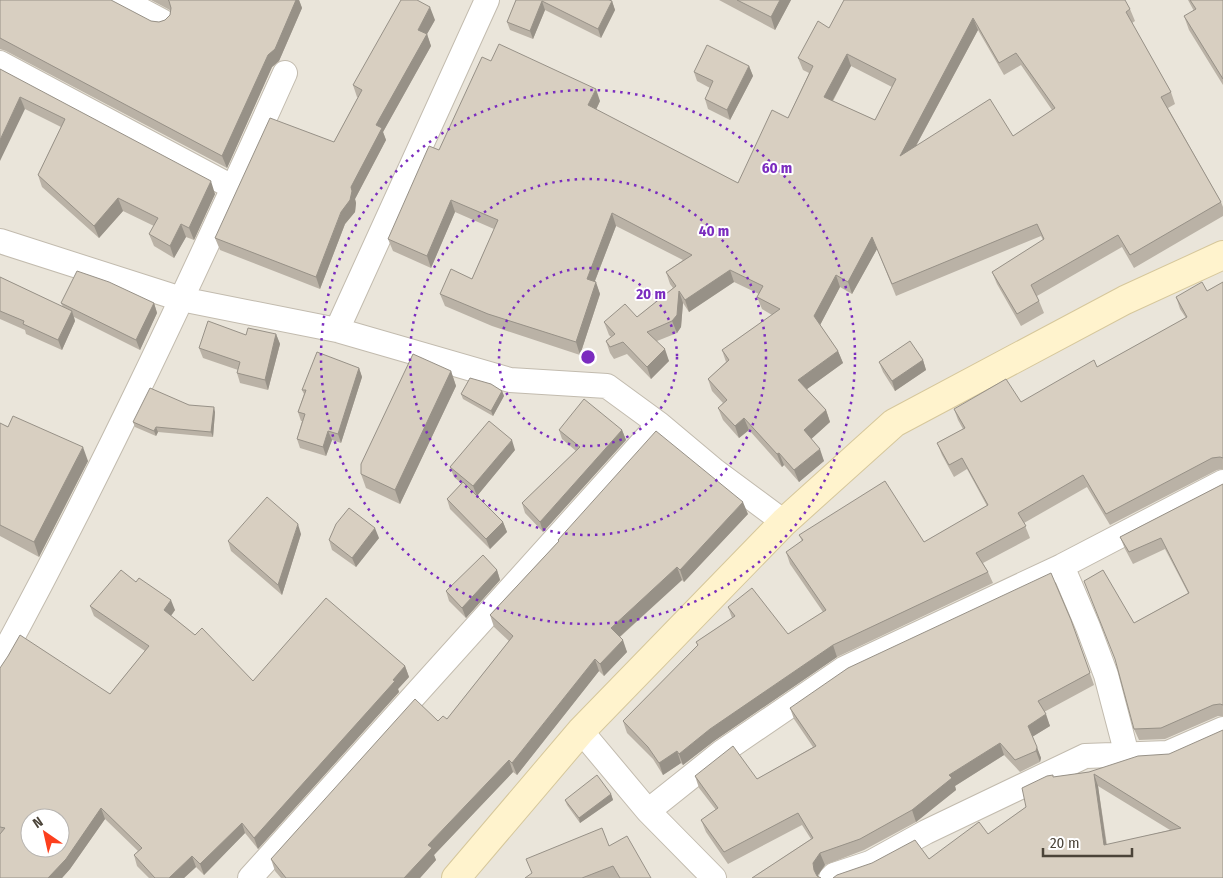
<svg xmlns="http://www.w3.org/2000/svg" width="1223" height="878" viewBox="0 0 1223 878" font-family="'Fira Sans Condensed',sans-serif">
<style>
.residential{fill:#eae5da;fill-rule:evenodd}
.lines{fill:none;stroke-linecap:round;stroke-linejoin:round}
.street-casing{stroke:#c2bbae;stroke-width:26}
.secondary-casing{stroke:#d6c79b;stroke-width:30}
.street{stroke:#fff;stroke-width:24}
.secondary{stroke:#fff3cd;stroke-width:28}
.wall{fill:#bab2a6;fill-rule:evenodd}
.shaded-wall{fill:#979187}
.building{fill:#d8cfc1;stroke:#979187;fill-rule:evenodd}
.ring{fill:none;stroke:#7b2cbf;stroke-width:2.5;stroke-dasharray:2.5 5}
.centre{fill:#7b2cbf;stroke:#fff;stroke-width:2.5}
.ring-label{font-size:15px;text-anchor:middle;font-weight:bold;fill:#7b2cbf;stroke:#fff;stroke-width:4;stroke-linejoin:round;paint-order:stroke}
</style>
<rect width="100%" height="100%" fill="#f6f3ec"/>
<path class="residential" d="M0,0H1223V878H0ZM30,818H60V848H30Z"/>
<g class="lines">
<defs>
<path id="street" d="M122,0L162,21
M0,63L234,188
M0,241L181,299L337,330L510,380L607,386L659,424L715,471L784,522
M337,330L487,0
M1062,566L1088,627L1106,675L1127,755
M0,660C104,469 196,271 285,73
M581,731L648,811L714,878
M648,811L722,752L845,668L1062,566L1223,482
M250,878L659,424
M831,878L834,875L870,863L926,832L1085,756L1168,753L1223,729"/>
<path id="secondary" d="M456,878L581,731L784,522L894,423L1125,300L1223,255"/>
</defs>
<use href="#street" class="street-casing"/>
<use href="#secondary" class="secondary-casing"/>
<use href="#street" class="street"/>
<use href="#secondary" class="secondary"/>
</g>
<path class="wall" d="M0,0L159,22L165,20L170,15L171,11L168,9L151,0H299L302,8L279,61L272,67L227,168L6,51L0,49Z
M516,0L612,1L615,10L601,38L545,10L533,39L510,30L507,22Z
M719,0H791L775,30Z
M1188,0H1223V85L1189,30L1184,16L1194,11Z
M1130,9L1135,21L1132,23L1171,92L1175,104L1168,108L1221,202L1223,207V216L1134,268L1122,247L1037,296L1044,313L1021,326L997,284L992,272L1043,240L1041,236L896,296L877,249L852,294L840,287L820,325L838,351L843,363L807,389L826,410L830,422L811,439L824,461L799,482L784,465L782,467L749,430L739,438L723,420L718,408L723,403L712,391L708,379L726,362L722,350L772,315L762,309L757,297L759,294L734,282L689,312L683,303L681,327L677,333L657,341L669,361L651,379L627,354L614,359L610,353L606,341L611,337L609,335L604,322L637,317L673,288L670,284L666,272L683,260L616,226L595,281L600,294L580,355L492,326L445,306L440,294L472,279L494,229L455,212L431,268L393,251L388,239L491,61L600,101L596,110L738,183L788,118L809,73L803,70L798,58L829,28ZM978,30L1004,75L1021,65L1052,110L1013,136L916,146ZM851,66L892,87L875,120L833,101Z
M435,20L427,34L431,46L383,132L386,140L355,199L356,203L355,212L345,224L320,289L220,250L215,238L334,142L358,97H357L353,85Z
M749,66L753,76L730,120L708,109L705,99L710,88L697,81L694,72Z
M0,69L215,194L194,240L186,237L174,258L154,246L149,234L154,226L123,211L99,238L42,187L38,175L61,127L25,109Z
M0,277L63,307L61,303H154L157,313L140,350L74,317L75,321L62,350L26,334L25,330L0,319Z
M1223,282V469L1217,470L1110,525L1087,487L1024,523L1030,538L983,563L988,572L993,583L837,657L714,741L683,765L681,763L663,775L653,759L627,733L623,721L698,646L696,642L732,618L728,607L788,634L823,612L790,564L786,552L802,541L799,535L924,542L987,506L967,469L954,477L942,455L937,443L963,429L958,420L954,409L1021,402L1097,367L1186,318L1180,309L1176,297L1207,291Z
M276,334L280,344L268,390L240,383L237,373L238,370L203,358L199,348L246,335Z
M923,360L926,370L895,391L883,372L879,362Z
M359,368L362,377L341,443L332,440L326,456L300,448L297,439L302,421H301L298,412L304,394L302,390Z
M451,371L456,386L400,504L366,488L361,474Z
M502,391L504,396L493,416L463,399L461,394Z
M189,405L215,412L213,437L158,432L156,436L135,427L133,422Z
M0,423L88,461L39,557L0,536Z
M559,430H622L626,440L543,532L525,513L522,503L576,451L562,439Z
M515,450L477,496L503,522L507,532L490,549L450,509L447,499L462,484L454,477L450,467Z
M1223,484V716H1218L1165,739L1139,740L1134,729V623L1188,593L1165,549L1133,564L1125,549L1120,537Z
M748,514L684,582L682,580L620,637L627,652L604,676L599,671L517,775L513,772L434,855L436,860L420,878H281L275,871L271,859L438,721L447,719L509,641L494,627L490,615L559,541L558,540Z
M301,534L282,595L231,551L228,541Z
M379,538L356,567L332,550L329,540Z
M497,570L500,580L466,618L449,601L446,591Z
M136,582L175,610L171,616L253,681L405,666L409,677L398,689L399,692L258,849L245,833L204,875L196,867L184,878H149L137,866L134,855L138,851L105,819L70,869L62,878H0V668L110,694L145,651L94,616L90,606Z
M1071,620L1094,685L1044,712L1050,726L1032,737L1041,758L1040,762L1020,772L1004,755L955,786L956,790L916,822L864,850L825,865L818,875V876L752,878L811,839L802,825L728,864L706,832L701,820L716,810L699,788L695,776L757,779L813,747L794,719L790,708Z
M1169,754L1223,878L929,859L988,834L1026,807L1054,777L1089,772ZM1098,786L1170,830L1107,845Z
M611,794L613,800L580,823L567,805L565,800Z
M609,846L651,878H525Z"/>
<path class="shaded-wall" d="M296,0H299L302,8L279,61L272,67L227,168L222,156L268,55Z
M780,0H791L775,30L771,17Z
M542,1L545,10L533,39L530,31Z
M612,1L615,10L601,38L598,29Z
M430,7L435,20L427,34L431,46L383,132L386,140L355,199L356,203L355,212L345,224L320,289L316,277L351,187L376,125L418,30Z
M973,18L978,30L904,168L900,156Z
M847,54L851,66L828,109L824,97Z
M749,66L753,76L730,120L727,110Z
M596,89L600,101L592,118L588,105Z
M20,97L25,109L0,161V140Z
M211,181L215,194L194,240L189,228Z
M118,198L123,211L99,238L94,226Z
M451,200L455,212L431,268L427,256Z
M612,213L616,226L591,291L587,279Z
M181,224L186,237L174,258L170,246Z
M872,237L877,249L852,294L848,282Z
M730,270L734,282L689,312L685,300Z
M836,275L840,287L818,329L814,316Z
M596,282L600,294L580,355L576,342Z
M679,291L683,303L681,327L677,333L672,321Z
M154,303L157,313L140,350L136,340Z
M72,311L75,321L62,350L58,340Z
M276,334L280,344L268,390L265,380Z
M665,349L669,361L651,379L647,367Z
M838,351L843,363L803,392L798,380Z
M923,360L926,370L895,391L892,381Z
M359,368L362,377L341,443L338,434Z
M451,371L456,386L400,504L395,490Z
M502,391L504,396L493,416L491,411Z
M214,407L215,412L213,437L211,432Z
M826,410L830,422L808,442L804,430Z
M744,418L749,430L739,438L735,426Z
M156,427L158,432L156,436L154,431Z
M622,430L626,440L543,532L540,522Z
M328,431L332,440L326,456L323,447Z
M512,440L515,450L477,496L473,486Z
M83,447L88,461L39,557L34,542Z
M820,449L824,461L799,482L794,470Z
M779,453L784,465L782,467L777,454Z
M743,502L748,514L684,582L680,570Z
M503,522L507,532L490,549L486,539Z
M298,524L301,534L282,595L278,585Z
M375,528L379,538L356,567L352,558Z
M677,567L682,580L616,640L611,628Z
M497,570L500,580L466,618L462,608Z
M171,600L175,610L167,621L164,610Z
M623,640L627,652L604,676L600,664Z
M833,645L837,657L714,741L683,765L679,754L710,729Z
M595,659L599,671L517,775L512,763Z
M405,666L409,677L398,689L399,692L258,849L254,838Z
M1046,714L1050,726L1032,737L1028,726Z
M1000,743L1004,755L955,786L956,790L916,822L912,810L949,775Z
M1037,747L1041,758L1040,762L1036,751Z
M677,751L681,763L663,775L659,763Z
M509,760L513,772L434,855L436,860L420,878H404L428,845Z
M1094,774L1098,786L1108,857L1104,845Z
M611,794L613,800L580,823L579,818Z
M101,808L105,819L70,869L62,878H48Z
M242,823L245,833L204,875L200,864Z
M820,853L825,865L818,875V878L814,870L813,863Z
M192,856L196,867L184,878H169Z"/>
<path class="building" d="M0,0H111L151,21L159,22L165,20L170,15L171,8L169,1L168,0H296L275,49L268,55L222,156L0,38Z
M401,0H417L430,7L418,30L427,34L376,125L382,128L351,187L352,191L350,200L341,212L316,277L215,238L270,118L334,142L362,90L353,85Z
M516,0H609L612,1L598,29L542,1L530,31L507,22Z
M737,0H780L771,17Z
M844,0H1125L1130,9L1126,12L1171,92L1161,97L1221,202L1130,255L1118,235L1031,285L1039,301L1017,314L992,272L1044,239L1037,224L892,284L872,237L848,282L836,275L814,316L838,351L798,380L826,410L804,430L820,449L794,470L779,453L777,454L744,418L735,426L718,408L727,400L708,379L729,360L722,350L780,309L757,297L763,286L730,270L685,300L679,291L677,315L672,321L647,332L665,349L647,367L623,342L610,347L606,341L615,334L604,322L625,304L637,317L676,286L666,272L692,255L612,213L587,279L596,282L576,342L488,314L440,294L451,269L472,279L498,220L451,200L427,256L388,239L429,146L439,150L482,57L491,61L499,44L596,89L588,105L738,183L772,110L788,118L813,66L798,58L818,21L829,28ZM973,18L999,63L1016,53L1055,108L1013,136L990,99L900,156ZM847,54L896,79L875,120L824,97Z
M1190,0H1223V79L1184,16L1196,9Z
M707,45L749,66L727,110L705,99L713,81L694,72Z
M0,69L211,181L189,228L181,224L170,246L149,234L158,218L118,198L94,226L38,175L65,119L20,97L0,140Z
M77,271L109,282L154,303L136,340L61,303Z
M0,277L72,311L58,340L23,324L24,321L0,311Z
M1202,282L1207,291L1223,282V458L1220,457L1212,458L1106,514L1083,475L1018,513L1026,526L976,553L988,572L833,645L710,729L679,754L677,751L659,763L648,747L623,721L698,645L696,642L735,616L728,607L752,588L788,634L826,610L786,552L803,540L799,535L885,481L924,542L988,505L962,458L949,465L937,443L965,428L954,409L1006,379L1021,402L1094,360L1097,367L1187,317L1176,297Z
M208,321L246,335L248,328L276,334L265,380L237,373L240,362L199,348Z
M910,341L923,360L892,381L879,362Z
M317,352L359,368L338,434L328,431L323,447L297,439L305,414L298,412L306,390H302Z
M413,354L451,371L395,490L361,474V464Z
M470,378L491,384L502,391L491,411L461,394Z
M150,388L189,405L214,407L211,432L156,427L154,431L133,422Z
M584,399L622,430L540,522L522,503L580,447L559,430Z
M13,416L83,447L34,542L0,525V423L8,427Z
M489,421L512,440L473,486L450,467Z
M656,431L743,502L680,570L677,567L611,628L623,640L600,664L595,659L512,763L509,760L428,845L432,848L404,878H286L271,859L415,699L438,721L443,716L447,719L513,636L490,615L559,541L558,540Z
M463,482L503,522L486,539L447,499Z
M1223,484V705L1220,704L1213,705L1161,728L1134,729L1115,659L1084,581L1103,570L1134,623L1189,593L1161,538L1129,552L1120,537Z
M267,497L298,524L278,585L228,541Z
M349,508L375,528L352,558L329,540L336,524Z
M483,555L497,570L462,608L446,591Z
M121,570L136,582L139,578L171,600L164,610L195,635L202,628L253,681L326,598L405,666L393,680L395,681L254,838L242,823L200,864L192,856L169,878H155L134,855L142,848L101,808L66,859L48,878H0V834L5,828L0,827V668L8,656L20,635L110,694L149,646L90,606ZM30,818H60V848H30Z
M1051,573L1071,620L1090,673L1038,701L1046,714L1028,726L1037,747L1036,751L1015,760L1000,743L949,775L952,778L912,810L860,839L820,853L813,863L814,870L817,876L821,878H752L813,838L798,813L724,852L701,820L718,808L695,776L733,746L757,779L816,746L790,708L848,668Z
M1223,730V878H833L837,875L872,863L915,840L929,859L979,822L988,834L1026,807L1022,788L1047,776L1053,775V777L1089,772L1138,756L1169,754ZM1094,774L1181,828L1104,845Z
M597,775L611,794L579,818L565,800Z
M602,828L609,846L627,836L651,878H620L613,866L582,878H525L532,873L526,859Z"/>
<g class="ring">
<circle cx="588" cy="357" r="89"/>
<circle cx="588" cy="357" r="178"/>
<circle cx="588" cy="357" r="267"/>
</g>
<circle cx="588" cy="357" r="8" class="centre"/>
<g class="ring-label">
<text x="777" y="173">60 m</text>
<text x="714" y="236">40 m</text>
<text x="651" y="299">20 m</text>
</g>
<g transform="translate(45 833) rotate(326)"><circle r="24" fill="#ffffff" stroke="#b7b4b0"/>
<path d="M0-4L9 19L0 12L-9 19Z" fill="#fc3f1d"/>
<text y="-8" font-size="14" font-weight="bold" text-anchor="middle" fill="#4b4439">N</text>
</g>
<path d="M1043 848v8h89v-8" fill="none" stroke="#4b4439" stroke-width="2.5"/>
<text x="1050" y="848" font-size="15" fill="#4b4439" stroke="#ffffff" stroke-width="4" paint-order="stroke">20 m</text>
</svg>
